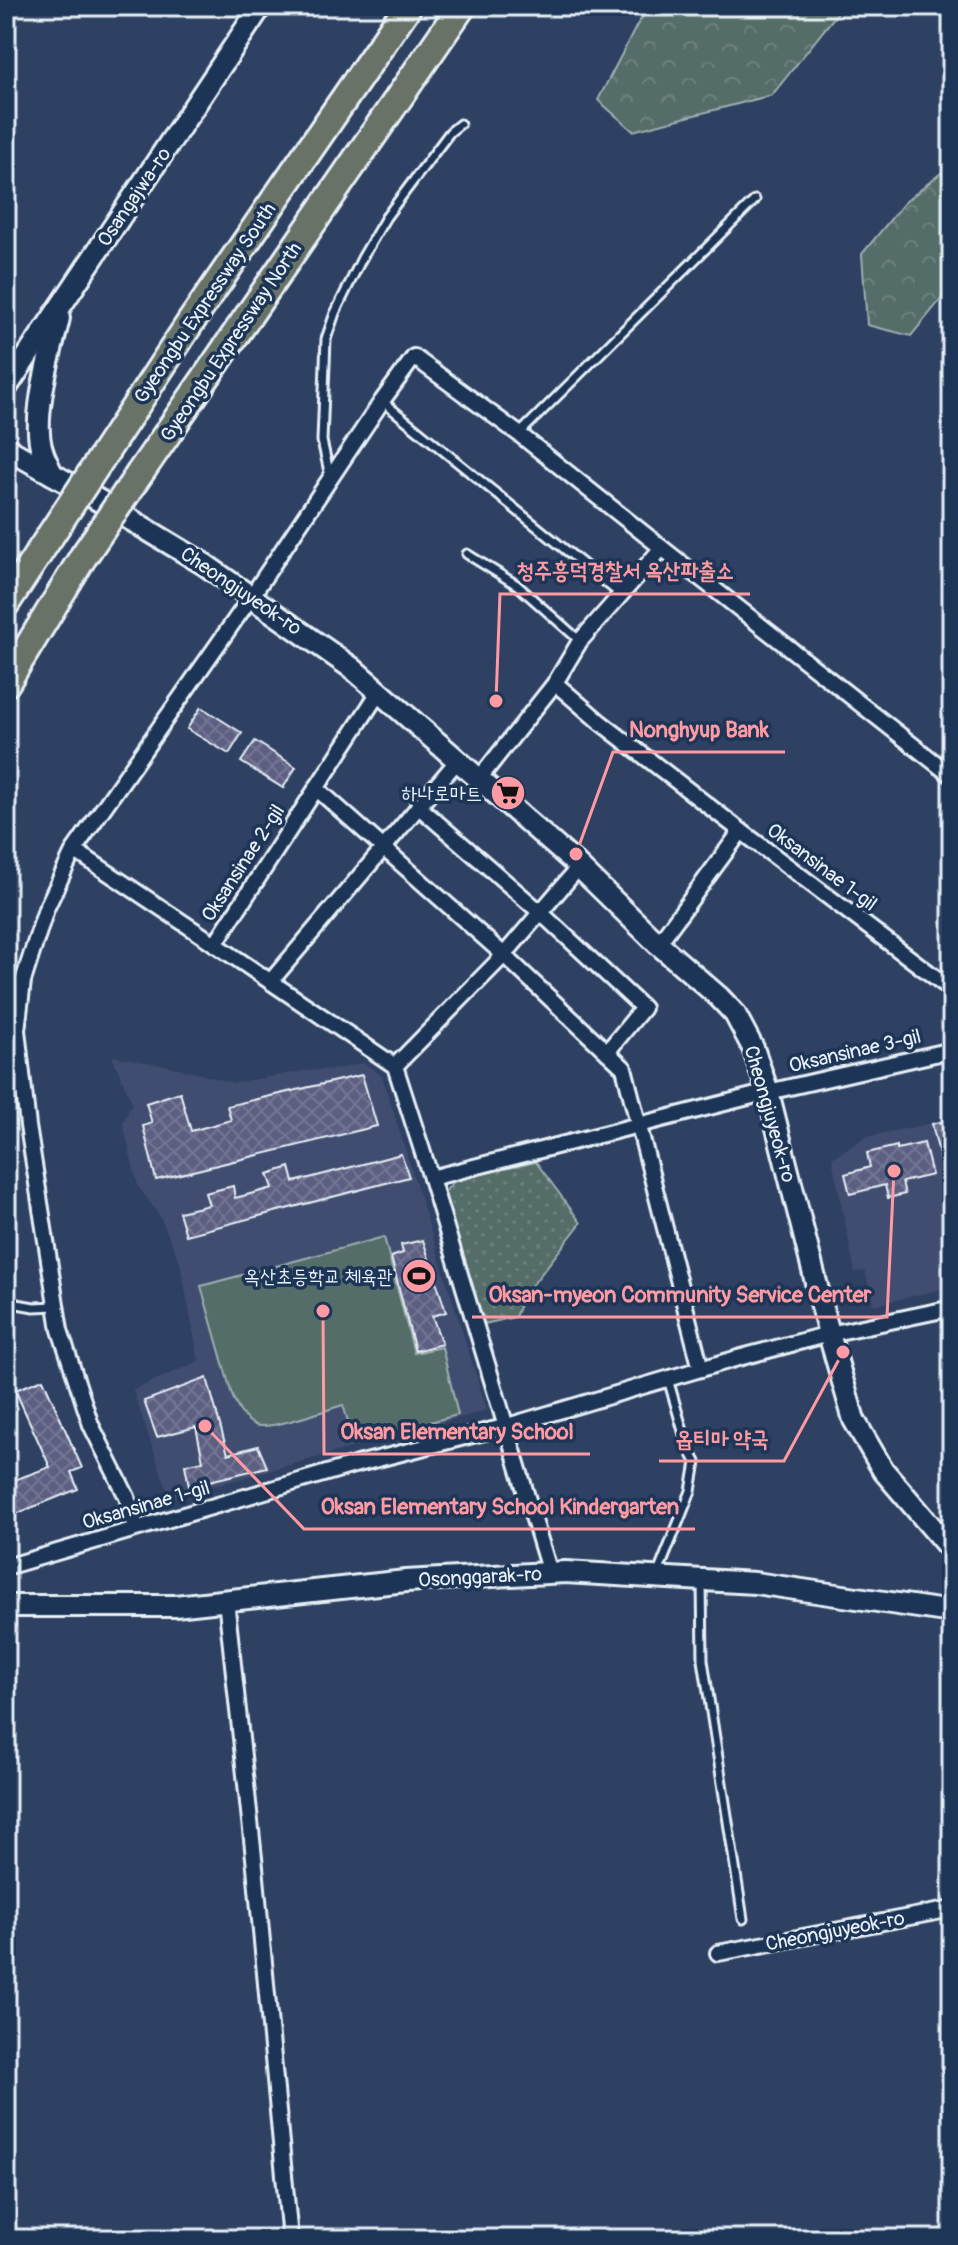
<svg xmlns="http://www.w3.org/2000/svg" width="958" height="2245" font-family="Pangolin,'Poor Story',sans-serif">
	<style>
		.built { fill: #404d6f }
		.grass { fill: url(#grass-dots); stroke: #9eafb0; stroke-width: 2 }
		.forest { fill: url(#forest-crowns); stroke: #9eafb0; stroke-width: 2 }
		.garden { fill: #556d69; stroke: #9eafb0; stroke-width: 2 }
		.building { fill: url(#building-cross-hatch); stroke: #e8f1f8; stroke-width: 2 }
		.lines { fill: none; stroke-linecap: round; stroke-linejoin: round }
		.lane-casing { stroke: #e8f1f8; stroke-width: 13 }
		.street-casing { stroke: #e8f1f8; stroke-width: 20 }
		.secondary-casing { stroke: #e8f1f8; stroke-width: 26 }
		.highway-casing { stroke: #e8f1f8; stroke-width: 32 }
		.lane { stroke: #1d3557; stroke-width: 7 }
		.street { stroke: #1d3557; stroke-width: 14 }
		.secondary { stroke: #1d3557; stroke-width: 20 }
		.highway { stroke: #697266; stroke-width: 26 }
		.highway-bridge-casing { stroke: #e8f1f8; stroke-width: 32; stroke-linecap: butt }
		.highway-bridge { stroke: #697266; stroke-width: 26 }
		.labels { text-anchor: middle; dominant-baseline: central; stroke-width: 7; stroke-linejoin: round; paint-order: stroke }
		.street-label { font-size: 20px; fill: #e8f1f8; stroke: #1d3557 }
		.poi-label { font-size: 20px; fill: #e8f1f8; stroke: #1d3557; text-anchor: end }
		.leader { fill: none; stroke: #ff9aa2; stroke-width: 3 }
		.callout-dot { fill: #ff9aa2; stroke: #1d3557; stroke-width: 3 }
		.callout-label { font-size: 22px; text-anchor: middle; font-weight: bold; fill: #ff9aa2; stroke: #1d3557; stroke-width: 7; stroke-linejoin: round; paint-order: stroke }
	</style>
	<defs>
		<pattern id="grass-dots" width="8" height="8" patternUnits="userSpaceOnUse" patternTransform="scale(2)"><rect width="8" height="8" fill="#556d69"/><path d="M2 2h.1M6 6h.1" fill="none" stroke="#6d827f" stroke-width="1.8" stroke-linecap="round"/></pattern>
		<pattern id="forest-crowns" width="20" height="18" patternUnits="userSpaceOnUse" patternTransform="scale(2)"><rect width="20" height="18" fill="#556d69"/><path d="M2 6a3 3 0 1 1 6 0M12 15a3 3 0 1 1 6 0" fill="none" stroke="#6d827f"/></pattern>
		<pattern id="building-cross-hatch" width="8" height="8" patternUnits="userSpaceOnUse" patternTransform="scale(2)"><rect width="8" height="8" fill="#5d5f82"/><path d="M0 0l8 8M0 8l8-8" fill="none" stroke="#747694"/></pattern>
	</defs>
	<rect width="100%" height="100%" fill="#2f4163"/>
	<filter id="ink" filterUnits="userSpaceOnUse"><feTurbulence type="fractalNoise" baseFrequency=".0125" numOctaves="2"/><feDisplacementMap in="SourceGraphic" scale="16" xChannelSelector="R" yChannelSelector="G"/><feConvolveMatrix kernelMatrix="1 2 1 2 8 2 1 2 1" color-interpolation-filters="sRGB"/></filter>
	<g filter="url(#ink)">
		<g class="built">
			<polygon points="112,1056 177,1068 233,1083 306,1071 337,1069 364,1063 382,1076 487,1410 170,1498 133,1390 199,1361 180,1262 160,1216 138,1186 123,1124 132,1102"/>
			<polygon points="952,1119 952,1287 874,1305 865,1271 855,1272 832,1158 866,1137"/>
		</g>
		<polygon class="grass" points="536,1162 581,1223 523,1297 515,1317 484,1324 442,1195 455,1180"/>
		<g class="forest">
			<polygon points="650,6 843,6 772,95 633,131 598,100 637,25"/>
			<polygon points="952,164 952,286 911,336 867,325 862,254 904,203"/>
		</g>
		<path class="garden" d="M384 1237 414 1353 442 1347 458 1415 354 1441 343 1405C326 1410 268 1431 255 1425 242 1419 237 1407 232 1395L201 1286Z"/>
		<g class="building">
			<polygon points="201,707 242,733 229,754 187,729"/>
			<polygon points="255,741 296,767 283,788 241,762"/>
			<polygon points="362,1075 377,1126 156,1180 143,1126 152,1123 146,1103 180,1092 191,1131 231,1120 227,1106"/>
			<polygon points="952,1119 952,1181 949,1182 946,1170 943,1171 932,1124"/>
			<polygon points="924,1143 932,1175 902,1182 905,1194 888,1198 885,1185 850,1194 845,1174 870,1167 867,1153 897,1146 897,1149"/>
			<polygon points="401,1154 409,1177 186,1235 179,1212 209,1205 205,1193 233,1186 235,1198 273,1188 268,1174 290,1167 294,1182"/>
			<polygon points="423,1240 446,1312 432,1316 442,1344 415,1351 391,1257 403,1253 401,1245"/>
			<polygon points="207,1378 228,1454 258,1446 267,1467 189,1486 185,1465 203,1461 196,1427 157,1437 144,1401"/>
			<polygon points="43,1379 82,1468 71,1472 78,1489 6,1518 6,1483 50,1467 15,1390"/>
		</g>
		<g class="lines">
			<g class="lane-casing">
				<g id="lane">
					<polyline points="382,401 620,594"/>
					<polyline points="519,434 755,200"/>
					<polyline points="330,476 322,441 326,339 335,313 362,258 386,217 450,132 460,124"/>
					<polyline points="467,554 517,585 579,640"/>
					<polyline points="940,980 952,967"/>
					<polyline points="6,1302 34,1307 55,1306"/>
					<polyline points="6,1321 12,1304"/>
					<polyline points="658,1573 691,1491 696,1462 687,1445 668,1379"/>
					<polyline points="702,1582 703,1660 743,1919"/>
				</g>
			</g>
			<g class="street-casing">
				<g id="street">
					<polyline points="662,548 952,776"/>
					<polyline points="555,683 600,722 741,831"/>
					<polyline points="379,692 215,944 395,1066 431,1178 550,1573"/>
					<polyline points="316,788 504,955 624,1068 701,1369"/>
					<polyline points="418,806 540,912 643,1008 607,1052"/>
					<polyline points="74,850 46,909 23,981 17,1030 28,1126 60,1330 91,1425 127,1497 136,1528"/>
					<polyline points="215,944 74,850 251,597 382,401 414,357 519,434 662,548 580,641 555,683 479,779"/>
					<polyline points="658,944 741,831 952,990"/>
					<polyline points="271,981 458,760"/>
					<polyline points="395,1066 504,955 579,867"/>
					<polyline points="431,1178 768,1092 952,1050"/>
					<polyline points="6,1567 354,1465 504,1427 738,1358 829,1334 952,1308"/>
					<polyline points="226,1600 255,1867 290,2239"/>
					<polyline points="718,1953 952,1909"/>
				</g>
			</g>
			<g class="secondary-casing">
				<g id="secondary">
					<polyline points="6,388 261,6"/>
					<polyline points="6,448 93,497 204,564 352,668 575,863 658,944 719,997 735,1014 753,1048 768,1092 829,1334 854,1420 883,1470 952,1551"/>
					<path d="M52 474C49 466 44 458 42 450 31 417 51 352 59 318"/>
					<polyline points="6,1606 175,1606 406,1581 565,1572 755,1583 952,1612"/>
				</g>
			</g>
			<g class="highway-casing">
				<g id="highway">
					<polyline points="100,460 190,323 408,6"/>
					<polyline points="140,473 462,6"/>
					<polyline points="6,603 50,536"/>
					<polyline points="6,683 83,557"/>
				</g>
			</g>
			<use href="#lane" class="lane"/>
			<use href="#street" class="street"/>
			<use href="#secondary" class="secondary"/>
			<use href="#highway" class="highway"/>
			<g class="highway-bridge-casing">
				<g id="highway-bridge">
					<polyline points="50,536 100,460"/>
					<polyline points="83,557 140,473"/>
				</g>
			</g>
			<use href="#highway-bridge" class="highway-bridge"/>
		</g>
	</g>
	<defs>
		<g id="supermarket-disc" transform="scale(1.8)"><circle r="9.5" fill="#ff9aa2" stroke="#1d3557"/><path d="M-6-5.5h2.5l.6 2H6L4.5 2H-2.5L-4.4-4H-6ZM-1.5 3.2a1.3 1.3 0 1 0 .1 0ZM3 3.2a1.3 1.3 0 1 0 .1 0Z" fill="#111"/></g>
		<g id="stadium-disc" transform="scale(1.8)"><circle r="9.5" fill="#ff9aa2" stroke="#1d3557"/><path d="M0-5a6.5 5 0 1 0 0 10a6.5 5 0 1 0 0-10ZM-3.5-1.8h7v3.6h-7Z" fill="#111"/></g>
	</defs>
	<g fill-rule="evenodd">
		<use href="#supermarket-disc" x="508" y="793"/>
		<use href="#stadium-disc" x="419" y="1276"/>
	</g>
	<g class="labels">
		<g class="street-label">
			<text transform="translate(134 197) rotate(-56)">Osangajwa-ro</text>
			<text transform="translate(205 303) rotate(-56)">Gyeongbu Expressway South</text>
			<text transform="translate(231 342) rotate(-56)">Gyeongbu Expressway North</text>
			<text transform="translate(241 591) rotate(34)">Cheongjuyeok-ro</text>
			<text transform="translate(243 863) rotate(-57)">Oksansinae 2-gil</text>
			<text transform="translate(822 867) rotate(37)">Oksansinae 1-gil</text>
			<text transform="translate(855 1051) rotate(-13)">Oksansinae 3-gil</text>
			<text transform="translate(770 1114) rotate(74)">Cheongjuyeok-ro</text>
			<text transform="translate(146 1505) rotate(-16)">Oksansinae 1-gil</text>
			<text transform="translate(480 1577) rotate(-3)">Osonggarak-ro</text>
			<text transform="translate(835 1931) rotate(-11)">Cheongjuyeok-ro</text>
		</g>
		<g class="poi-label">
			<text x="482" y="793">하나로마트</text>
			<text x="393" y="1276">옥산초등학교 체육관</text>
		</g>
	</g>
	<path class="leader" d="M496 701L500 594H750M576 854L613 752H785M894 1171L887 1317H472M323 1311L324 1454H590M843 1352L784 1461H659M205 1426L304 1529H695"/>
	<g class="callout-dot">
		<circle cx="496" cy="701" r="8"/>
		<circle cx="576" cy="854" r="8"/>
		<circle cx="894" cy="1171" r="8"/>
		<circle cx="323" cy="1311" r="8"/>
		<circle cx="843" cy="1352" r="8"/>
		<circle cx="205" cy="1426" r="8"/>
	</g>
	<g class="callout-label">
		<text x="625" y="578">청주흥덕경찰서 옥산파출소</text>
		<text x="699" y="737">Nonghyup Bank</text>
		<text x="680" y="1302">Oksan-myeon Community Service Center</text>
		<text x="457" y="1439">Oksan Elementary School</text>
		<text x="722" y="1446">옵티마 약국</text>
		<text x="500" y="1514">Oksan Elementary School Kindergarten</text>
	</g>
	<rect width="958" height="2245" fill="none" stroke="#1d3557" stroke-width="32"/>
	<rect x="16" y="16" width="926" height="2213" fill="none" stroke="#e8f1f8" stroke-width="3" filter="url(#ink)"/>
</svg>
